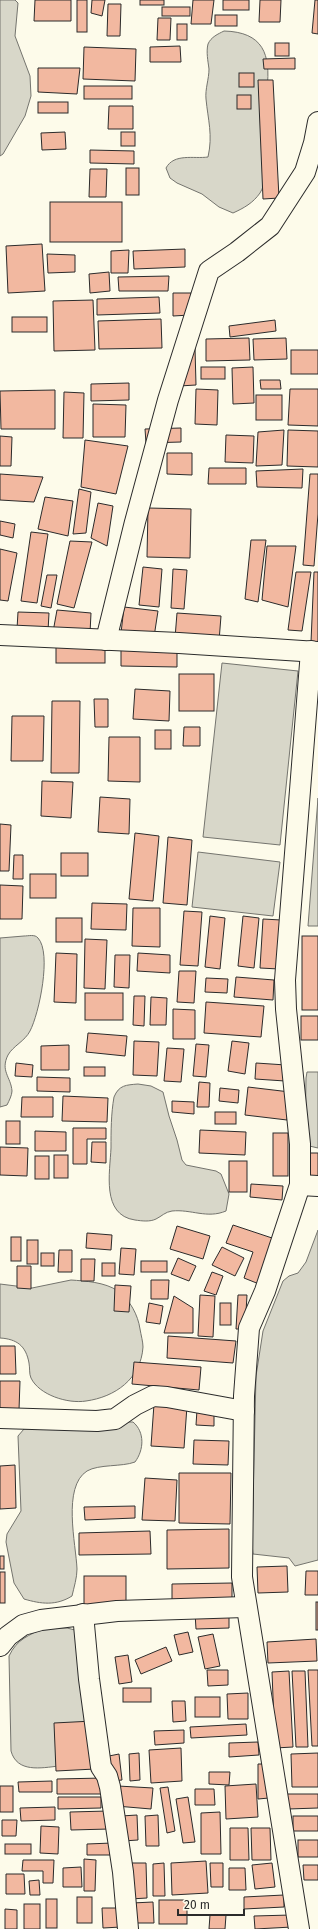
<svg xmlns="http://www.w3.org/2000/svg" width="318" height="1929" font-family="'Fira Sans',sans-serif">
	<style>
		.water { fill: #d8d7c9; stroke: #74746e }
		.building { fill: #f2b8a0; stroke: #2b2b2b }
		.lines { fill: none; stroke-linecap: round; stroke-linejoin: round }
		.minor-casing { stroke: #2b2b2b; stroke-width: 22 }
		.minor { stroke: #fdfbea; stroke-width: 20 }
	</style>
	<rect width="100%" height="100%" fill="#fdfbea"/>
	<g class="water">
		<polygon points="0,0 15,0 18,3 15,36 30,76 31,96 25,116 3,154 0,156"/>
		<path d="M224 31C263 32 271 54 267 89 267 112 272 175 260 193 253 203 244 208 233 213L219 207 202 194 177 183 170 178 166 168C174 153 194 159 208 157 213 135 208 120 206 99 205 89 209 79 209 69 208 61 206 52 208 44 211 37 218 34 224 31Z"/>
		<polygon points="222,663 298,671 280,845 203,837"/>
		<polygon points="318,798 318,926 308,926"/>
		<polygon points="198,852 280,862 273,916 192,907"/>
		<path d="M24 936C28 936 35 934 38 938 52 953 39 1014 30 1031 25 1041 13 1046 8 1055 0 1071 11 1077 12 1091 12 1095 9 1101 7 1105L0 1107V938Z"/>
		<polygon points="307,1072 318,1072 318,1148 305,1145 306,1078"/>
		<path d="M138 1084 151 1086 163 1092 169 1116 177 1140 182 1160 186 1165 216 1171 221 1174 229 1194 226 1211C207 1219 191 1209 172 1211 165 1212 162 1216 156 1219 150 1222 142 1221 135 1220 101 1215 110 1172 111 1148 111 1131 111 1114 114 1097 119 1085 126 1085 138 1084Z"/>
		<polygon points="318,1230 318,1560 295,1566 289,1558 253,1554 252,1544 256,1376 263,1331 283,1281 289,1276 298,1273 306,1262"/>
		<path d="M71 1280C85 1281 105 1282 118 1291 130 1300 138 1315 140 1329 141 1335 143 1342 143 1347 141 1379 115 1397 86 1401 68 1404 39 1395 31 1378 29 1374 30 1368 29 1363 26 1346 17 1339 0 1338V1284L32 1288Z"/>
		<path d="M126 1422H133C145 1432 144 1450 135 1462 122 1467 99 1464 87 1471 62 1487 76 1544 77 1569 77 1578 74 1587 72 1596 56 1606 41 1604 24 1599L14 1583 6 1542 7 1534 21 1511 18 1436 24 1429Z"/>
		<path d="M45 1628H67L75 1630 86 1708 84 1727 59 1766C41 1768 17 1773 11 1751L9 1656C17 1639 29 1635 45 1628Z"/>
	</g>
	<g class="building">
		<polygon points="35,0 71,0 71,21 34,21"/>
		<rect x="77" y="0" width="10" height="32"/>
		<polygon points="92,0 105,0 102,16 91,13"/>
		<rect x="140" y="0" width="24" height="5"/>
		<polygon points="193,0 214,0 211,24 191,24"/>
		<rect x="223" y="0" width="26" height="10"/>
		<polygon points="260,0 281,0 280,22 259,22"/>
		<polygon points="315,0 318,0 318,34 312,33"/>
		<polygon points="108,4 121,4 120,36 107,36"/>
		<rect x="162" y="7" width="28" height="9"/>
		<rect x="215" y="15" width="22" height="11"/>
		<polygon points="158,18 171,18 170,40 157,40"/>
		<rect x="177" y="24" width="10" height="16"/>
		<rect x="275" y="43" width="14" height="13"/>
		<polygon points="180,46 181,62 150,62 150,47"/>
		<polygon points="84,47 136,49 135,81 83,79"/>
		<polygon points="295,58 295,69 264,69 263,59"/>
		<polygon points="38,68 80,68 77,94 38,92"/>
		<rect x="239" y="73" width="15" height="14"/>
		<polygon points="258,80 273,80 279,198 263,199"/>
		<rect x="84" y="86" width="48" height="13"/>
		<rect x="237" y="95" width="14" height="14"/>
		<rect x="38" y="102" width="30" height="11"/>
		<polygon points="109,106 133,106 133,129 108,129"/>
		<polygon points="65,132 66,149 42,150 41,133"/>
		<rect x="121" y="132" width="14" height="14"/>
		<polygon points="90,150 134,151 134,164 90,163"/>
		<rect x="126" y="168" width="13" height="27"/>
		<polygon points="90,169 107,169 106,197 89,197"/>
		<rect x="50" y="202" width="72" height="40"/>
		<polygon points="42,244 45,291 8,293 6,246"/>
		<polygon points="185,249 185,267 134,269 133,251"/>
		<polygon points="129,250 128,273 111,273 111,251"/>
		<polygon points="47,254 75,255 75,272 48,273"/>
		<polygon points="109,272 110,291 90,293 89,274"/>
		<polygon points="169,276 168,291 119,291 118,277"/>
		<polygon points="173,293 191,293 190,315 173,316"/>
		<polygon points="159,297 160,313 97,315 97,299"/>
		<polygon points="93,300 95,350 54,351 53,301"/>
		<rect x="12" y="317" width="35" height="15"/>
		<polygon points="161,319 162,348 99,349 98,321"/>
		<polygon points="275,320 276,331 230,337 229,326"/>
		<polygon points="249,338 250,360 206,361 206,339"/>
		<polygon points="286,338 287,359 254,360 253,339"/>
		<polygon points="178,348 195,348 196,385 179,386"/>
		<rect x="291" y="350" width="27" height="24"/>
		<rect x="201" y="367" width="24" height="12"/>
		<polygon points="253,367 254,403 233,404 232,368"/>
		<polygon points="260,380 280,380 281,389 261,389"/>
		<polygon points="129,383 129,400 91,401 91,384"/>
		<polygon points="196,389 218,390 217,425 195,424"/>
		<polygon points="290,389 318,389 318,426 288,425"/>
		<polygon points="55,390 55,429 1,429 0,391"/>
		<polygon points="64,392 84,393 83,438 63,438"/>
		<rect x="256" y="395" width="26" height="25"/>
		<polygon points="93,404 126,405 125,437 93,437"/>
		<polygon points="181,428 181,442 146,443 145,429"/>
		<polygon points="284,430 282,465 256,466 258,432"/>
		<polygon points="288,430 318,431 318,467 287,466"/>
		<polygon points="226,435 254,436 253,463 225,462"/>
		<polygon points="0,436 12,437 11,466 0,466"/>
		<polygon points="85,440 128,446 116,494 81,487"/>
		<polygon points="167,453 192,453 192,475 167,474"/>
		<polygon points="209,468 246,468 246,484 208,484"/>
		<polygon points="303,469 302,488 257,487 256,471"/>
		<polygon points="0,474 43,477 34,502 0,500"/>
		<polygon points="310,474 318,474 318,514 314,566 303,565"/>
		<polygon points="79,489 91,492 86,533 73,534"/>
		<polygon points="45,497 73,501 68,536 38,529"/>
		<polygon points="98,503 113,506 107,546 91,538"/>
		<polygon points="148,508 191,509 190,558 147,557"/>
		<polygon points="0,521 15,524 13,538 0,535"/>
		<polygon points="31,532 48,534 37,603 21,601"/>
		<polygon points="251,540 266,540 258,602 245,599"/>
		<polygon points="70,541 92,542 74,608 57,604"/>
		<polygon points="267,546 296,546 288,607 262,600"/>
		<polygon points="0,549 17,553 8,601 0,600"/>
		<polygon points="143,567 162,569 159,607 139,605"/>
		<polygon points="173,569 187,570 184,609 171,608"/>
		<polygon points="296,572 311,572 302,631 288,630"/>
		<polygon points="314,572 318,572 318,642 311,642"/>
		<polygon points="47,575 57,575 51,608 41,606"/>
		<polygon points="124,607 158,611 154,637 121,633"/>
		<polygon points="57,610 91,613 90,633 53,632"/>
		<polygon points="18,612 49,613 48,631 17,629"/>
		<polygon points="177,613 221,616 219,641 175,638"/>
		<rect x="56" y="645" width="49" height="18"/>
		<polygon points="121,650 177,651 177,667 121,666"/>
		<rect x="179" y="674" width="35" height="37"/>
		<polygon points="135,689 170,691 169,721 133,719"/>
		<polygon points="94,699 108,699 108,727 95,727"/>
		<polygon points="52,701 80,701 79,773 51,773"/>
		<polygon points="12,716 44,716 43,761 11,761"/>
		<polygon points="184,727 200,727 200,746 183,746"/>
		<rect x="155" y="730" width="16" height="19"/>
		<polygon points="109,737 140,737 140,782 108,781"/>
		<polygon points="42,781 73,782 71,818 41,816"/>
		<polygon points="100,797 130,799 129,834 98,832"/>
		<polygon points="0,824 11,825 9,871 0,871"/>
		<polygon points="135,833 159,836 153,901 129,899"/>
		<polygon points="168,837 192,840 187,905 163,903"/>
		<rect x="61" y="853" width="27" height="23"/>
		<polygon points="14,855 23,855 23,879 13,879"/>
		<rect x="30" y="874" width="26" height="24"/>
		<polygon points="0,885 23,886 22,919 0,919"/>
		<polygon points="92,903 127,904 126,930 91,929"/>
		<polygon points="133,908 160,908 160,947 132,946"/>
		<polygon points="184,911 202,912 198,966 180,965"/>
		<polygon points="210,916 225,918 220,969 205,967"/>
		<polygon points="243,916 259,918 254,968 238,966"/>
		<rect x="56" y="918" width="26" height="24"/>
		<polygon points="263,919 281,920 279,969 260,968"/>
		<rect x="302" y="936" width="16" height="74"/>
		<polygon points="85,939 107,940 105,989 84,988"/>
		<polygon points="56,953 77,954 76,1003 54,1002"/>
		<polygon points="138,953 170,955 170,973 137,971"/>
		<polygon points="115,955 130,955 129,988 114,987"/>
		<polygon points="179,971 196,971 194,1003 177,1002"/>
		<polygon points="236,977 274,980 273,1000 234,997"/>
		<polygon points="206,978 228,979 227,993 205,992"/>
		<rect x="85" y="993" width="38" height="27"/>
		<polygon points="134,996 145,996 144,1026 133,1025"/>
		<polygon points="151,997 167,998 166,1025 150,1025"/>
		<polygon points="206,1002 264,1006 261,1037 204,1033"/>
		<polygon points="173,1009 195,1010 195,1039 173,1039"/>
		<rect x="301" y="1016" width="17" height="24"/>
		<polygon points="88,1033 127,1036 125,1056 86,1052"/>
		<polygon points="134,1041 159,1042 157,1076 133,1075"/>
		<polygon points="232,1041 249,1043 245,1074 228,1071"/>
		<polygon points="196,1044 209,1045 206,1077 193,1076"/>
		<polygon points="69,1045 69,1070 41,1070 41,1046"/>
		<polygon points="167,1048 184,1049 181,1082 164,1081"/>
		<polygon points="16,1063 33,1065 32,1077 15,1076"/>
		<polygon points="256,1063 286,1065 285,1081 255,1079"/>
		<rect x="84" y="1067" width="21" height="9"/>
		<polygon points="37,1077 70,1078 70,1092 37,1091"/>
		<polygon points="199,1082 210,1083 209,1107 197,1107"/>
		<polygon points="248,1087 290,1092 287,1120 245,1115"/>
		<polygon points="220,1088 239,1090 238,1103 219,1101"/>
		<polygon points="63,1096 108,1098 107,1122 62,1121"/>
		<polygon points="22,1097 53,1097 53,1117 21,1117"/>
		<polygon points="172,1101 194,1102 194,1114 172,1112"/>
		<rect x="215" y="1112" width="21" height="12"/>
		<rect x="6" y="1121" width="14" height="23"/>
		<polygon points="73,1128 106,1128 106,1139 87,1139 87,1164 73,1164"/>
		<polygon points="200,1130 246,1132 245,1155 199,1153"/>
		<polygon points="35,1131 66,1132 66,1151 35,1151"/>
		<rect x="273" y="1133" width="15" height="43"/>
		<polygon points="92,1142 106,1142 106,1163 91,1162"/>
		<polygon points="0,1147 28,1148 27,1176 0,1175"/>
		<rect x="309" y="1153" width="9" height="27"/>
		<rect x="54" y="1155" width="14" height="23"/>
		<rect x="35" y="1156" width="14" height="23"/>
		<rect x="229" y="1161" width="18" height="31"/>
		<polygon points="251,1184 283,1186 282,1200 250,1197"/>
		<polygon points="233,1225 275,1239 259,1284 244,1278 253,1252 226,1243"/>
		<polygon points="177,1226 210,1236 203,1259 170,1249"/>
		<polygon points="87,1233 112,1235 111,1250 86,1248"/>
		<rect x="11" y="1237" width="10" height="24"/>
		<rect x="27" y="1240" width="11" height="24"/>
		<polygon points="222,1247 244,1258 235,1276 212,1265"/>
		<polygon points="121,1248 136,1249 134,1275 119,1274"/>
		<polygon points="59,1250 72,1250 72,1272 58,1272"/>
		<rect x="41" y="1253" width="13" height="13"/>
		<polygon points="178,1258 196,1266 189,1281 171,1274"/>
		<polygon points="81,1259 95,1259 94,1281 81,1281"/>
		<rect x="141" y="1261" width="26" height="11"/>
		<rect x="102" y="1263" width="13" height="13"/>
		<polygon points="17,1266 31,1266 31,1289 17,1288"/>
		<polygon points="212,1272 223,1276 216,1295 204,1291"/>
		<polygon points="151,1280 169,1280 168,1299 151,1299"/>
		<polygon points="115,1285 131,1286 129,1312 114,1311"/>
		<polygon points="200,1295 215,1296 213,1337 198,1336"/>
		<polygon points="238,1295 247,1295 245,1329 236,1329"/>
		<polygon points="174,1296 193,1308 193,1333 164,1333"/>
		<polygon points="149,1303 163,1306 160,1324 146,1322"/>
		<rect x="220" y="1303" width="11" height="22"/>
		<polygon points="168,1336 236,1341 233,1363 167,1358"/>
		<polygon points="0,1346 15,1346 16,1374 0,1374"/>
		<polygon points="134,1362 201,1367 199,1390 132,1384"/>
		<polygon points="0,1381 20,1381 19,1410 0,1410"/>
		<polygon points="154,1404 187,1406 184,1448 151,1446"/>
		<polygon points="197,1410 214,1411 214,1426 196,1425"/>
		<polygon points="194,1440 229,1441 228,1465 193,1464"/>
		<polygon points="15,1465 16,1508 0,1509 0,1466"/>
		<polygon points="179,1473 231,1473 230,1524 179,1523"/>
		<polygon points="145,1478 177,1480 175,1521 142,1520"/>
		<polygon points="135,1506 135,1518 85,1520 84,1507"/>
		<polygon points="229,1529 229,1568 167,1569 167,1530"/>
		<polygon points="150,1531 151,1554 79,1555 79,1533"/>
		<rect x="0" y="1556" width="4" height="13"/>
		<polygon points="287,1566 288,1592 258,1593 257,1567"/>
		<polygon points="306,1571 318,1571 318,1595 305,1595"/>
		<rect x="0" y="1572" width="5" height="31"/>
		<rect x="84" y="1576" width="42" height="31"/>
		<polygon points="232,1583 232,1602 172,1602 172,1584"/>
		<rect x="316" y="1602" width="2" height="28"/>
		<polygon points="229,1612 229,1628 196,1629 195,1613"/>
		<polygon points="188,1632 193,1652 179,1655 174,1635"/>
		<polygon points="213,1634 220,1666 205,1669 198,1637"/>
		<polygon points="316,1639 317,1661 268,1663 267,1642"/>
		<polygon points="166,1647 172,1661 141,1674 135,1660"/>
		<polygon points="128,1655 132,1682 119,1684 115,1657"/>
		<polygon points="207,1670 228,1670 228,1685 208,1686"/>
		<polygon points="308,1670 318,1670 318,1746 312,1746"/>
		<polygon points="289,1671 293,1747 275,1748 272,1672"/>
		<polygon points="292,1671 305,1671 308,1747 296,1747"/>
		<rect x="123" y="1688" width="28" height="14"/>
		<polygon points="248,1693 248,1719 228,1719 227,1694"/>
		<rect x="195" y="1697" width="25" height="20"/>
		<polygon points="172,1701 185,1701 186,1721 173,1722"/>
		<polygon points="93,1721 95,1769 56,1771 54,1723"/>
		<polygon points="246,1724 247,1735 191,1738 190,1727"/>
		<polygon points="184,1730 184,1743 155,1745 154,1731"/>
		<polygon points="258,1742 259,1755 229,1757 229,1743"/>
		<polygon points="181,1748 182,1781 151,1783 149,1750"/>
		<polygon points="139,1753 140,1780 130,1781 129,1754"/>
		<polygon points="318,1753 318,1787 292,1787 291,1754"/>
		<polygon points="119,1754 122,1780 112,1781 109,1756"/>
		<polygon points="258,1764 269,1764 269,1798 258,1799"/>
		<polygon points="209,1772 230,1772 229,1785 209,1784"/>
		<polygon points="103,1778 103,1794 57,1794 57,1779"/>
		<polygon points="52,1781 52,1792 19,1792 18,1782"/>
		<polygon points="256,1784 258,1817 226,1819 225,1786"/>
		<rect x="0" y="1786" width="13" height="26"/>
		<polygon points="118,1786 153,1788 151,1809 116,1806"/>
		<polygon points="168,1787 175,1831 167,1833 160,1788"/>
		<polygon points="195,1789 214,1789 215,1805 195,1805"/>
		<polygon points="287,1794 318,1794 318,1808 288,1809"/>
		<polygon points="58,1797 101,1797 101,1808 58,1809"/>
		<polygon points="188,1797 195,1842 183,1843 176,1799"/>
		<polygon points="55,1807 55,1820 21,1821 20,1808"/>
		<polygon points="108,1811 109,1829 71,1830 70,1812"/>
		<polygon points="220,1812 221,1854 201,1854 201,1813"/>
		<polygon points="137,1815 138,1840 123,1841 121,1816"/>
		<polygon points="158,1815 159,1846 146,1846 145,1816"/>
		<rect x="293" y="1816" width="25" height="15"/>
		<polygon points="2,1820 17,1820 16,1836 2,1836"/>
		<polygon points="41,1826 59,1827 58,1854 40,1853"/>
		<polygon points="230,1828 248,1828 249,1860 230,1860"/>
		<polygon points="251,1828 270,1828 271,1860 252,1860"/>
		<rect x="298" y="1840" width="20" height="17"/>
		<polygon points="112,1843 112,1855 87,1855 87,1844"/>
		<rect x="5" y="1844" width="26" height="10"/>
		<polygon points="84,1859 96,1860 95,1891 84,1891"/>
		<polygon points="23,1860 54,1860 53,1883 43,1883 43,1871 22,1871"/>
		<polygon points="206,1861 208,1893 172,1895 171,1863"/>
		<polygon points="128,1863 146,1863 147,1898 130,1899"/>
		<polygon points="164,1863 165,1896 153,1896 153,1864"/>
		<polygon points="210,1863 223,1863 223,1887 211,1887"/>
		<polygon points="272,1863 275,1887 255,1889 252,1865"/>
		<polygon points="303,1865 318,1865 318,1880 304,1880"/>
		<polygon points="81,1867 82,1887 63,1887 63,1868"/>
		<polygon points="229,1868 245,1868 246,1890 229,1890"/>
		<polygon points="6,1874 24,1874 25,1894 6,1894"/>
		<polygon points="39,1880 40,1895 30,1895 29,1881"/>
		<polygon points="284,1895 284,1907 244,1909 244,1897"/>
		<rect x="77" y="1897" width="15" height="26"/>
		<rect x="46" y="1899" width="11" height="29"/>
		<rect x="159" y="1900" width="28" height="24"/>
		<polygon points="153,1902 154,1923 132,1923 132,1903"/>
		<rect x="24" y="1904" width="16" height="25"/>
		<polygon points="102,1908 121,1908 121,1927 103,1928"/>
		<polygon points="5,1909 17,1910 17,1929 5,1929"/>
		<polygon points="210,1915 226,1915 225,1929 209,1929"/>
		<polygon points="291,1915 292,1927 255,1929 254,1916"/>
	</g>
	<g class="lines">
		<g class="minor-casing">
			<g id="minor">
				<polyline points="0,635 179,643 318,652"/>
				<polyline points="106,640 135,522 168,400 209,271 237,252 270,226 305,172 314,143 318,122"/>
				<polyline points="300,1185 318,1186"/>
				<polyline points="0,1418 97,1421 115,1419 135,1405 153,1396 167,1397 244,1411"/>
				<polyline points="83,1614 89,1679 101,1767 107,1776 110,1787 123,1872 128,1929"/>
				<polyline points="0,1646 8,1636 23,1625 41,1620 117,1611 245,1607"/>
				<polyline points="299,1929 242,1577 244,1396 249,1328 265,1291 300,1185 300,1144 286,1009 285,980 311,651"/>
			</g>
		</g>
		<use href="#minor" class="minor"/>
	</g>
	<path d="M178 1909v6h66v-6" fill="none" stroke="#2b2b2b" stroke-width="2"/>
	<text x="184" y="1909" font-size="12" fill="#2b2b2b" stroke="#fdfbea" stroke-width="3" paint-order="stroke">20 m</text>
</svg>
